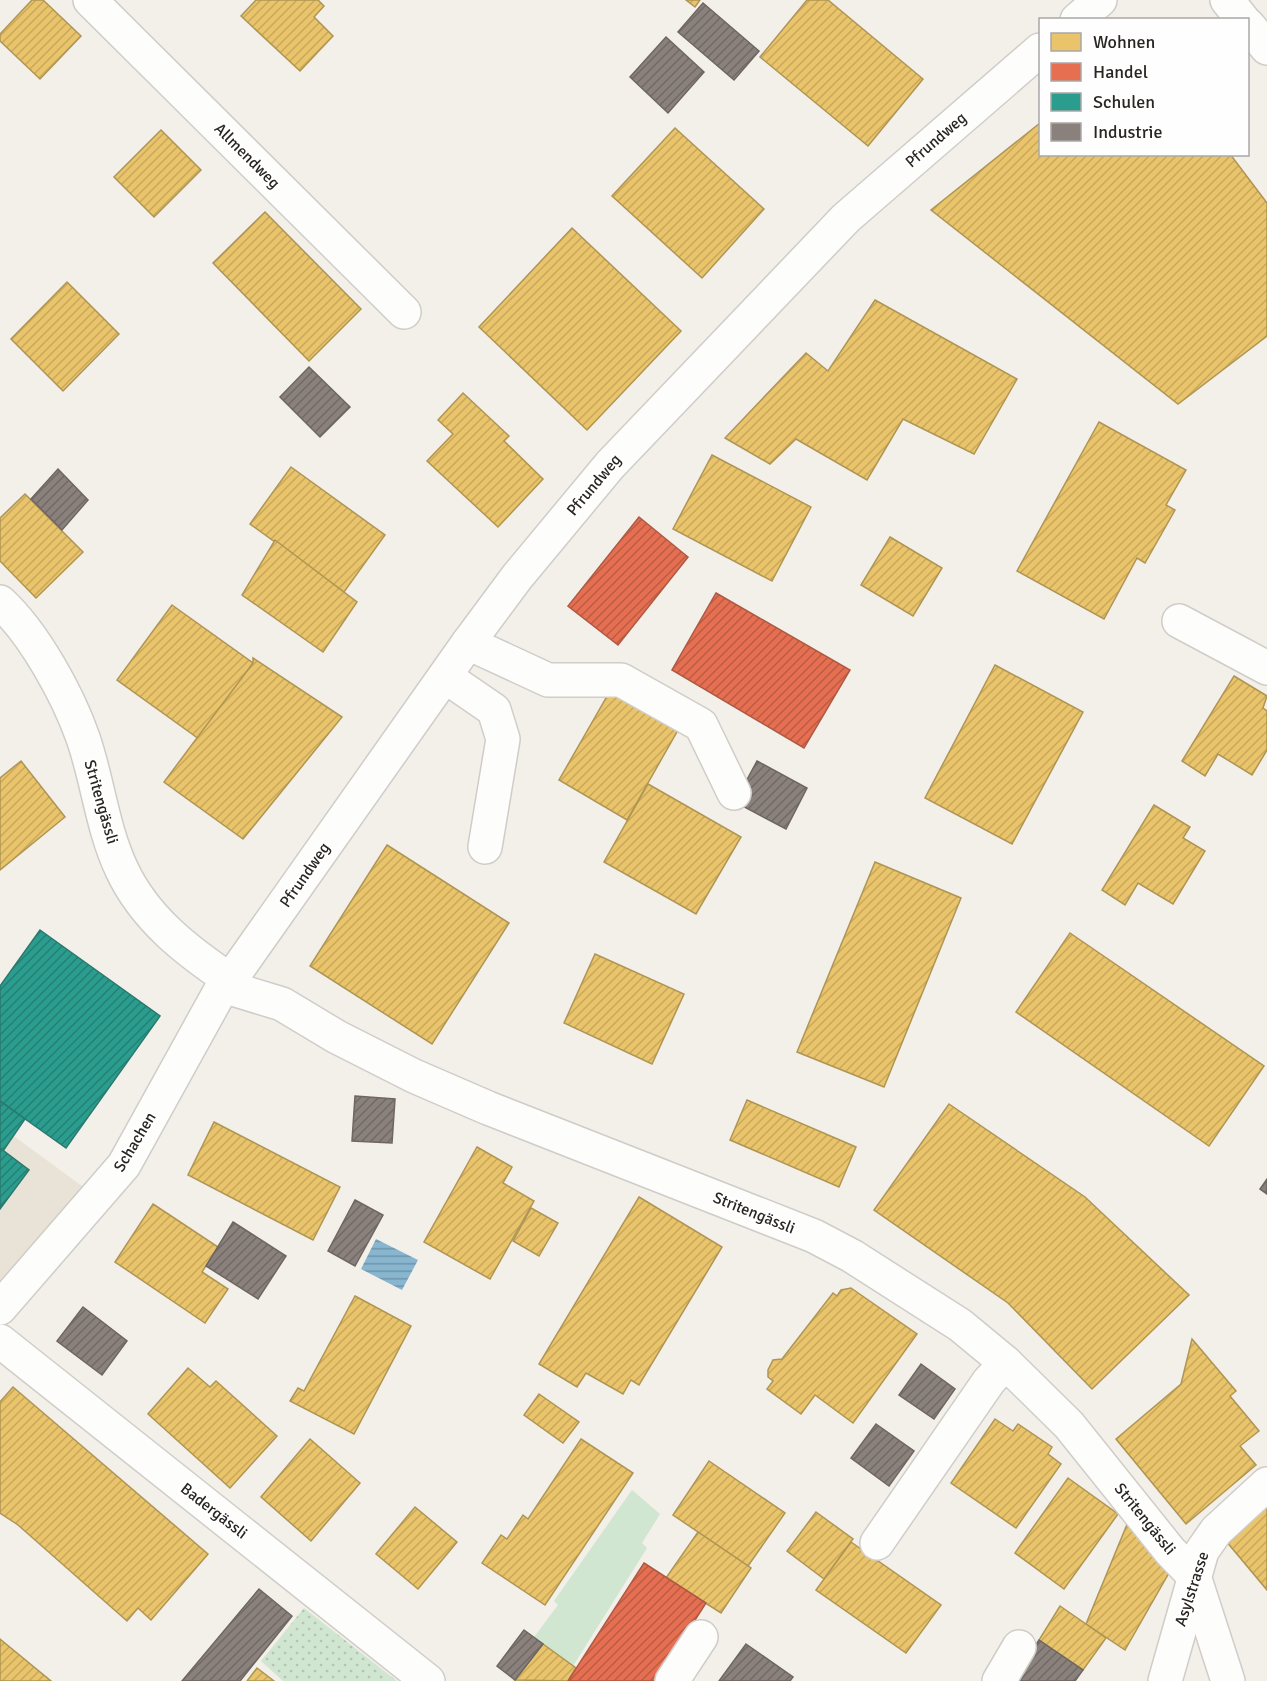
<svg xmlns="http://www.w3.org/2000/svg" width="1267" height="1681" font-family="Signika,sans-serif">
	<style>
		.built { fill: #e9e2d6 }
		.grass { fill: #d1e6d0 }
		.garden { fill: url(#garden-dots) }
		.water { fill: url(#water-rules) }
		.homes { fill: url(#homes-hatch); stroke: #af9554; stroke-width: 1.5 }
		.shops { fill: url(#shops-hatch); stroke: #ae5943; stroke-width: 1.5 }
		.schools { fill: url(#schools-hatch); stroke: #2a796e; stroke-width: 1.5 }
		.industry { fill: url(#industry-hatch); stroke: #6d6661; stroke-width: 1.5 }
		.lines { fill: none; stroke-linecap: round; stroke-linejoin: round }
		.minor-casing { stroke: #d0cdc9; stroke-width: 36 }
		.major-casing { stroke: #d0cdc9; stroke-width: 36 }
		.minor { stroke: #fdfdfc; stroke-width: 33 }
		.major { stroke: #fdfdfc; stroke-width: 33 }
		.labels { text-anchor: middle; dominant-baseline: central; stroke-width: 6; stroke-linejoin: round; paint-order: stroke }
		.street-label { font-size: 16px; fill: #292622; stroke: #fefefe }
	</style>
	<defs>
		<pattern id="garden-dots" width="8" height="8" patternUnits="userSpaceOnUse" patternTransform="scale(1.5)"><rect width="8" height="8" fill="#d1e6d0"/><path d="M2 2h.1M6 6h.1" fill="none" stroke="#b3c5b2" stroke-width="1.8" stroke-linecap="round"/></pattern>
		<pattern id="water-rules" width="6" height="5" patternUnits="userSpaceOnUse" patternTransform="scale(1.5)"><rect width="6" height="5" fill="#88b6d0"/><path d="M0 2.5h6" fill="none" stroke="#6f94a8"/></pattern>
		<pattern id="homes-hatch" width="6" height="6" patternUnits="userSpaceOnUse" patternTransform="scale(1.5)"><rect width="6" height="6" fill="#e9c46a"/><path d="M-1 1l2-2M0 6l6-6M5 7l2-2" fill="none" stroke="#c8a85c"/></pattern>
		<pattern id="shops-hatch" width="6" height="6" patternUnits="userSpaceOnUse" patternTransform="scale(1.5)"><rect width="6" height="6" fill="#e76f51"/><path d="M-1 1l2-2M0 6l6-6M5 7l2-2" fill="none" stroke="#bb5b43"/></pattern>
		<pattern id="schools-hatch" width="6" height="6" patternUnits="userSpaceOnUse" patternTransform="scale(1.5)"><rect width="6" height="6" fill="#2a9d8f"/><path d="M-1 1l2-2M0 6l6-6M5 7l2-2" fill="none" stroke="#248074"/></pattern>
		<pattern id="industry-hatch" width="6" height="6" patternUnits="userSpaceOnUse" patternTransform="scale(1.5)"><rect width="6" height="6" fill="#8a817c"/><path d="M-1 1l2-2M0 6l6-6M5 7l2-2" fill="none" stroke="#716965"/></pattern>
	</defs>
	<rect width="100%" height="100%" fill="#f3efe9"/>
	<polygon class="built" points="0,1126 86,1189 0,1293"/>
	<polygon class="grass" points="632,1490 660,1514 642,1543 647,1548 573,1666 534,1637 558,1605 554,1601"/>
	<polygon class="garden" points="304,1608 397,1681 283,1681 261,1661"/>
	<polygon class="water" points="376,1239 418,1260 402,1290 361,1269"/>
	<g class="homes">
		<polygon points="32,0 43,0 81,36 40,79 0,41 0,34"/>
		<polygon points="256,0 318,0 324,6 314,17 333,36 300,71 241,16"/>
		<polygon points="686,0 700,0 695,7"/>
		<polygon points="807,0 828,0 923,79 868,146 760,57"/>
		<polygon points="1040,123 1040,154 1230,154 1267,203 1267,336 1178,404 931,210"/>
		<polygon points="675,128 764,209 702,278 612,196"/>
		<polygon points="161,130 201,170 154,217 114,177"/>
		<polygon points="265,212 361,309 309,361 213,263"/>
		<polygon points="572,228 681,331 587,430 479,327"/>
		<polygon points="67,282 119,334 63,391 11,339"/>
		<polygon points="875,300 1017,379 974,454 903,419 867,480 796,439 770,464 725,438 806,353 828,371"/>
		<polygon points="463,393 509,436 504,441 543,479 498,527 427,461 453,434 438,420"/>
		<polygon points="1099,422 1186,470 1166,505 1175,510 1145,563 1137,558 1104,619 1017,571"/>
		<polygon points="712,455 811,507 772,581 673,529"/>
		<polygon points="291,467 385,535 344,592 250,524"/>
		<polygon points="25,494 83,552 36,598 0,561 0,518"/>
		<polygon points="890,537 942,568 913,616 861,585"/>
		<polygon points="275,540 357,602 323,652 242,595"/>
		<polygon points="172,605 253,663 199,739 117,680"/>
		<polygon points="253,658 342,717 243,839 164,782 253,663"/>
		<polygon points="995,665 1083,712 1012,844 925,798"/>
		<polygon points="1234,676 1267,696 1263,708 1267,711 1267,750 1252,775 1218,754 1205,776 1182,761"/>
		<polygon points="610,691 678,730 627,820 559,780"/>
		<polygon points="21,761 65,817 0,870 0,778"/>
		<polygon points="648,784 741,837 696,914 604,862"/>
		<polygon points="1154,805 1190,827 1183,838 1205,851 1173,904 1138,883 1125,905 1102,890"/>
		<polygon points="387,845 509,923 432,1044 310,966"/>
		<polygon points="875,862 961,898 884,1087 797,1052"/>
		<polygon points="1070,933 1264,1066 1209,1146 1016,1012"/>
		<polygon points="595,954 684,994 652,1064 564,1023"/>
		<polygon points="747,1100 856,1147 839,1187 730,1140"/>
		<polygon points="949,1104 1085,1197 1189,1295 1092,1389 1008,1303 874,1210"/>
		<polygon points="214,1122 340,1187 313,1240 188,1175"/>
		<polygon points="477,1147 512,1167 503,1183 534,1201 490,1279 424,1242"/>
		<polygon points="639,1197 722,1247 639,1385 631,1380 623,1394 586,1373 577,1387 539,1364"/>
		<polygon points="153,1204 218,1247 202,1272 228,1289 205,1323 115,1262"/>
		<polygon points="531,1208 558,1223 539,1256 513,1241"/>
		<polygon points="851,1288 917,1334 853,1423 815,1395 801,1414 767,1389 773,1381 768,1377 768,1370 773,1360 782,1359 833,1293 837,1296 841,1290"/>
		<polygon points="355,1296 411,1326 354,1434 290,1401 298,1388 304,1391"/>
		<polygon points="1192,1339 1236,1391 1230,1396 1259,1431 1240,1446 1256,1465 1186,1524 1116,1439 1181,1384"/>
		<polygon points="188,1368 210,1387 216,1381 277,1436 230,1488 148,1414"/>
		<polygon points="13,1387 208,1554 151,1620 138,1608 127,1621 18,1525 0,1513 0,1402"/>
		<polygon points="539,1394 579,1422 563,1443 524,1415"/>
		<polygon points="995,1419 1013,1431 1018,1424 1052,1447 1048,1454 1061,1464 1016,1528 951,1483"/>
		<polygon points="310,1439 360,1483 311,1541 261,1497"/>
		<polygon points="581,1439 633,1473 545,1605 482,1563 501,1535 507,1539 523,1515 528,1519"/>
		<polygon points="709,1461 785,1513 748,1566 673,1515"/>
		<polygon points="1068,1478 1118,1514 1064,1589 1015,1553"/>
		<polygon points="415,1507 457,1542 418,1589 376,1554"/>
		<polygon points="1267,1507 1267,1590 1226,1541"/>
		<polygon points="816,1512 853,1539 824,1579 787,1551"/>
		<polygon points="1128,1522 1170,1571 1125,1650 1086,1624"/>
		<polygon points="698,1532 751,1568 721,1613 666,1578"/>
		<polygon points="851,1542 941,1605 906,1653 816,1590"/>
		<polygon points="1060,1606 1106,1638 1083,1670 1039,1640"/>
		<polygon points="0,1639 51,1681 0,1681"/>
		<polygon points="543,1644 576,1668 568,1681 515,1680"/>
		<polygon points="257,1668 274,1681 247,1681"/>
	</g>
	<g class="shops">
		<polygon points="639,517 688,557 618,645 568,606"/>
		<polygon points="716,593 850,670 804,748 672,670"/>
		<polygon points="644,1563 706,1603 656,1681 568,1681"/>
	</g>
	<g class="schools">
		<polygon points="40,930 160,1016 66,1148 0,1101 0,986"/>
		<polygon points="0,1101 25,1119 3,1151 0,1148"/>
		<polygon points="0,1148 29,1170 0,1209"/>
	</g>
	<g class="industry">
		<polygon points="703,3 759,51 734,80 678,32"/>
		<polygon points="666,37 704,72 668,113 630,77"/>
		<polygon points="309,367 350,407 320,437 280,397"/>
		<polygon points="58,469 88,500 62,530 31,499"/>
		<polygon points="757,761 807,788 786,829 735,802"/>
		<polygon points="355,1096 395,1099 392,1143 352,1141"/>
		<polygon points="1267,1179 1267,1194 1260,1189"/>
		<polygon points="355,1200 383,1215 355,1266 328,1251"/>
		<polygon points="233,1222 286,1256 258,1299 206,1266"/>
		<polygon points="83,1307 127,1341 102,1375 57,1341"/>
		<polygon points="921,1364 955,1389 934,1419 899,1395"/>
		<polygon points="876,1424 914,1451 889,1486 851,1458"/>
		<polygon points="259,1589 292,1616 240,1681 182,1681"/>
		<polygon points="524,1630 543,1644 515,1680 497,1666"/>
		<polygon points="1039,1640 1083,1670 1075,1681 1011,1681"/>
		<polygon points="746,1644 793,1677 790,1681 719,1681"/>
	</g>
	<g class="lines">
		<g class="minor-casing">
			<g id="minor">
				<polyline points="90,0 404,312"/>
				<polyline points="1077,20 1100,0"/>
				<path d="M0 602C34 633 68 695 83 738 98 781 102 828 122 870 145 919 187 951 230 980"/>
				<polyline points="1179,621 1267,668"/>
				<polyline points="468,643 548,680 621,680 701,725 734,793"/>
				<polyline points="446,677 494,710 503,739 485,847"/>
				<polyline points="223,986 282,1004 337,1037 414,1076 488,1108 814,1236 852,1256 960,1325 1006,1363 1069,1425 1170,1551 1194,1576 1228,1681"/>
				<polyline points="0,1308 124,1165 223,986 228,983 468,643 517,577 610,465 846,218 1040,50"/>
				<polyline points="0,1341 428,1681"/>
				<polyline points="877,1543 989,1381 1006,1363"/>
				<polyline points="672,1681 701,1637"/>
				<polyline points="999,1681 1019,1647"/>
				<polyline points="1165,1681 1202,1551 1216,1531 1267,1484"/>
			</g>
		</g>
		<g class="major-casing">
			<g id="major">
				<polyline points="1227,0 1243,20"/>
				<polyline points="1248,25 1267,48"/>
			</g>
		</g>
		<use href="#minor" class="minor"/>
		<use href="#major" class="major"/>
	</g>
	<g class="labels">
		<g class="street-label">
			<text transform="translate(936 140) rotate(-41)">Pfrundweg</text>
			<text transform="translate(247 156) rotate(45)">Allmendweg</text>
			<text transform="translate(594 485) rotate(-50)">Pfrundweg</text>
			<text transform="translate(101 802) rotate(74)">Stritengässli</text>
			<text transform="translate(305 875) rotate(-55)">Pfrundweg</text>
			<text transform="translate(135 1142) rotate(-59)">Schachen</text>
			<text transform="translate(754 1213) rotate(22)">Stritengässli</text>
			<text transform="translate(214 1511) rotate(38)">Badergässli</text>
			<text transform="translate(1145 1519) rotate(51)">Stritengässli</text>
			<text transform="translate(1192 1589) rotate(-72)">Asylstrasse</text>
		</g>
	</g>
	<rect x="1039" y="18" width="210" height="138" fill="#fefefe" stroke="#a9a8a6" stroke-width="1.5"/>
	<rect x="1051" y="33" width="30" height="18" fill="#e9c46a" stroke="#a9a8a6" stroke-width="1.5"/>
	<text x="1093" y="48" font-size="18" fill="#292622">Wohnen</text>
	<rect x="1051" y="63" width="30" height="18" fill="#e76f51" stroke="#a9a8a6" stroke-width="1.5"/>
	<text x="1093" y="78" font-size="18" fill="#292622">Handel</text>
	<rect x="1051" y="93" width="30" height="18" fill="#2a9d8f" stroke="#a9a8a6" stroke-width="1.5"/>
	<text x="1093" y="108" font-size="18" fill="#292622">Schulen</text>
	<rect x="1051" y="123" width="30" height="18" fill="#8a817c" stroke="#a9a8a6" stroke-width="1.5"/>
	<text x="1093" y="138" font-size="18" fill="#292622">Industrie</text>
</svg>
